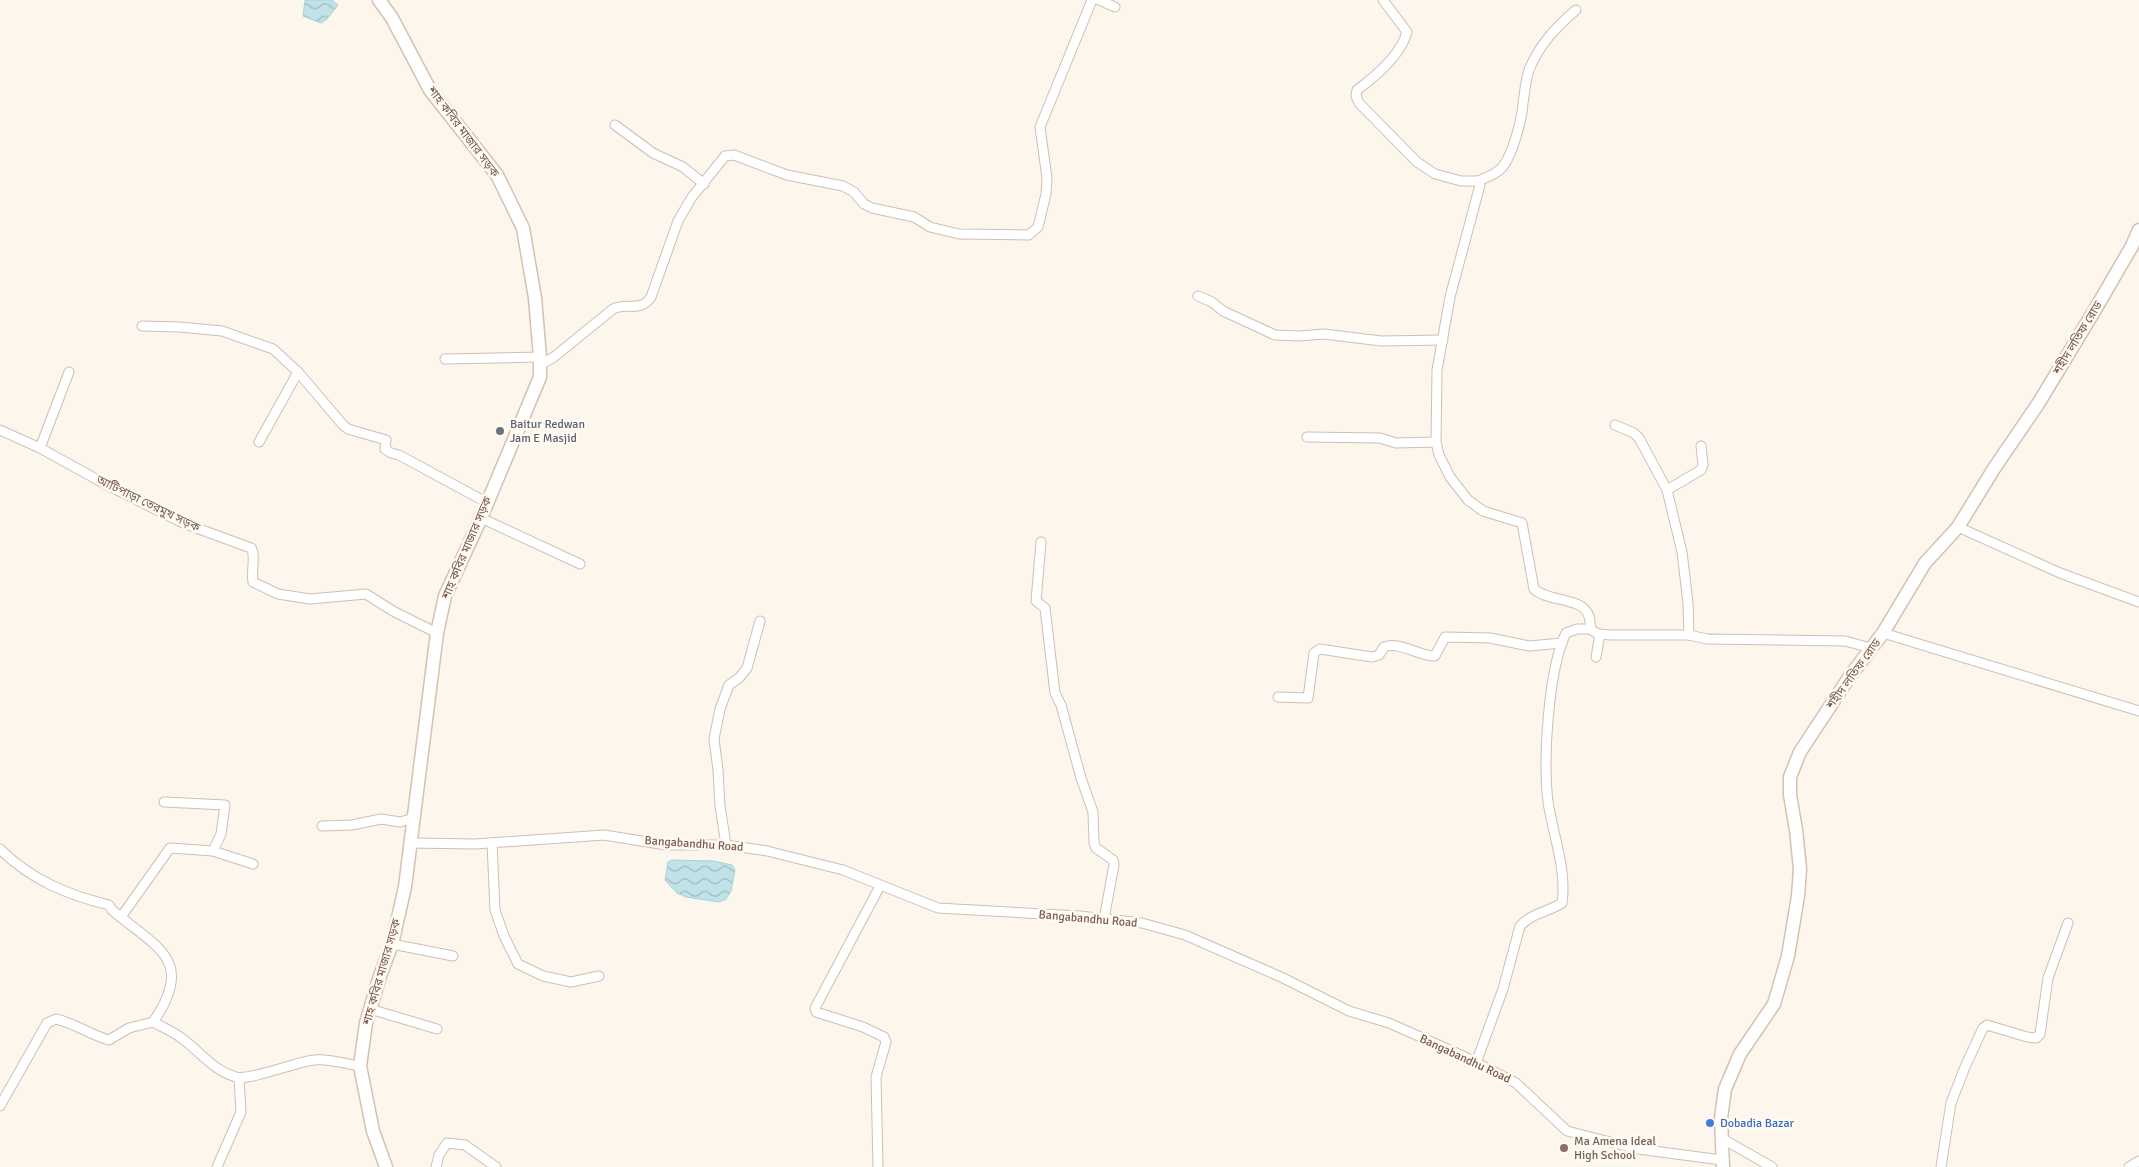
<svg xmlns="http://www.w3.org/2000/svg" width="2139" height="1167" font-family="Signika,'Noto Sans Bengali',sans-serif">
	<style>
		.water { fill: url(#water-waves); stroke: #a5d3da }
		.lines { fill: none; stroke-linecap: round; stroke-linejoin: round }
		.street-casing { stroke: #d1beb0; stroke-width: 11 }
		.secondary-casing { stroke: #d6c0b0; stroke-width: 15 }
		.street { stroke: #fff; stroke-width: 9 }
		.secondary { stroke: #fff; stroke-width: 12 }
		.worship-dot { fill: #6b7280; stroke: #fffaf3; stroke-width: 2 }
		.shop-dot { fill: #3f7fe0; stroke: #fffaf3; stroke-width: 2 }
		.education-dot { fill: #8d6e63; stroke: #fffaf3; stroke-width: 2 }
		.labels { text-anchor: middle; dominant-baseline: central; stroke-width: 5; stroke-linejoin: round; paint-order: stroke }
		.street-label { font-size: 12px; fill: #7a5c4d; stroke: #fffaf3 }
		.worship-label { font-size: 12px; fill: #5b616d; stroke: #fffaf3; text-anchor: start }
		.shop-label { font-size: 12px; fill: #366cbe; stroke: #fffaf3; text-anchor: start }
		.education-label { font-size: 12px; fill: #785e54; stroke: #fffaf3; text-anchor: start }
	</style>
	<defs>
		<pattern id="water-waves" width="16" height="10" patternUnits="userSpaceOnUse" patternTransform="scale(1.25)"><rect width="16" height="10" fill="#bfe3e8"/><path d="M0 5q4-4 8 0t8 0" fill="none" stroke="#a0bbbe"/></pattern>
	</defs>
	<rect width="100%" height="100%" fill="#fdf6ec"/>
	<g class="water">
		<polygon points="305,0 332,0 338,5 327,19 321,23 303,16"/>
		<polygon points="672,860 713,861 732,865 735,870 731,891 726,899 719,902 686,897 677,893 665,880 668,862"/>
	</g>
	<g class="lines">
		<g class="street-casing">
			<g id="street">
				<polyline points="1099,0 1115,7"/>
				<path d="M1383 0 1407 32C1401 55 1376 76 1357 90L1356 96 1359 103 1417 162 1435 174 1461 181H1478L1480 185 1450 297 1437 370 1436 442 1439 455 1450 477 1468 500 1483 511 1522 523 1534 589C1551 605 1594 593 1590 629H1577L1566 633C1548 670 1543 761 1548 802 1553 835 1567 870 1562 903 1548 912 1532 913 1520 926L1503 989 1476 1063"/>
				<polyline points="615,125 653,153 683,167 704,184"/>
				<path d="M1478 181C1487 177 1498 174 1504 165 1513 152 1522 120 1523 103 1525 92 1525 82 1529 70 1539 45 1556 27 1576 10"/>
				<polyline points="1198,296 1212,302 1223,311 1275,335 1299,336 1324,334 1381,341 1443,340"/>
				<polyline points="142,326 179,327 222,331 273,349 298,372 343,425 348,429 386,440 385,449 391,453 399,455 486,502"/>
				<polyline points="445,359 540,357"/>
				<path d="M540 365 554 357 613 309C628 302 640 313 651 297L678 221 692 197 725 156 734 155 787 175 843 186 854 192 864 204 872 208 914 217 930 227 959 234 1029 235 1038 227 1046 194 1047 178 1040 127 1092 0"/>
				<polyline points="1615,425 1634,433 1639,438 1667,490"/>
				<path d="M0 430 40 448 107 485 183 523 251 548C256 554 251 572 253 582L278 594 310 599 366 594 393 611 437 633"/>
				<polyline points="1307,437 1380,438 1396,443 1436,442"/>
				<polyline points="259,442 298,372"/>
				<polyline points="40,448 69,372"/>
				<polyline points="481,518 580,564"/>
				<polyline points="1958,527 2060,573 2139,602"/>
				<polyline points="1041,542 1036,601 1045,608 1055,693 1061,705 1081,778 1093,812 1094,843 1096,848 1113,860 1114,865 1104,919"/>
				<polyline points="1590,629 1598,634 1611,635 1689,635 1707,639 1845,641 1871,648"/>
				<polyline points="1883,633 2139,711"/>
				<polyline points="1689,635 1688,603 1682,552 1667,490 1701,470 1703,465 1701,446"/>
				<polyline points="1596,657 1600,634"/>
				<path d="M1278 697 1308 698 1314 653 1320 649 1372 657 1379 655 1384 647C1400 641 1418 656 1435 656L1445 637 1490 638 1529 646 1562 643"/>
				<polyline points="164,802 225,805 221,834 213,851"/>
				<polyline points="322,826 352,825 381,819 400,822 414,818"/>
				<polyline points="410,843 475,844 604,835 666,845 726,845 767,851 843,870 938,908 1080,916 1142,923 1185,935 1281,977 1349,1011 1389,1023 1461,1055 1516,1083 1567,1131 1638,1149 1722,1160"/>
				<polyline points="492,843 495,910 504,936 518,964 543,976 571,982 599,976"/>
				<polyline points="726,845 720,806 718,770 714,739 720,709 729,685 739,678 747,668 760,621"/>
				<path d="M0 849C31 880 68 895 109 905L112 910C155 947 197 959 153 1022 162 1027 172 1031 180 1037 200 1051 212 1070 236 1077 250 1081 295 1062 314 1060 329 1058 346 1064 360 1066"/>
				<polyline points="121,917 170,848 213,851 253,864"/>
				<polyline points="392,944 453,956"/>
				<polyline points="370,1009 437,1029"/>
				<path d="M0 1106 47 1023 56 1019C75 1023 90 1035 109 1040L129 1028 153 1022"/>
				<polyline points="1721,1138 1772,1167"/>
				<polyline points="217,1167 241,1112 239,1078"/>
				<polyline points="436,1167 439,1155 447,1143 465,1145 496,1167"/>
				<polyline points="878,1167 876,1077 886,1042 884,1037 863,1027 816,1012 815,1008 880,886"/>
				<polyline points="1941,1167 1951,1103 1965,1067 1983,1028 1987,1025 2027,1037 2036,1038 2040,1034 2048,978 2068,923"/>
				<polyline points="2129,1167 2139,1161"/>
			</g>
		</g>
		<g class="secondary-casing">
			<g id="secondary">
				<polyline points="379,0 392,18 430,90 497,175 523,228 535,298 540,357 540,377 481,518 445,596 437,633 405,887 392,944 380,976 366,1023 360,1066 373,1131 386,1167"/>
				<polyline points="1723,1167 1721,1118 1725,1089 1740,1054 1774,1004 1788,956 1798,896 1800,869 1796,830 1790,795 1790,777 1800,752 1850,676 1883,633 1925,563 1958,527 1995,467 2038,404 2096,308 2132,246 2139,230"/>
			</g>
		</g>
		<use href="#street" class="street"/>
		<use href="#secondary" class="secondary"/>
	</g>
	<circle class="worship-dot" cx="500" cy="431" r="5"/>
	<circle class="shop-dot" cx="1710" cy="1123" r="5"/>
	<circle class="education-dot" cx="1564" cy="1148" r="5"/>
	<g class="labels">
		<g class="street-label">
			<text transform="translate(463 132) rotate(53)">শাহ কবির মাজার সড়ক</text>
			<text transform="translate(2078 338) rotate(-59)">শহীদ লতিফ রোড</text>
			<text transform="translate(148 504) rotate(26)">আটিপাড়া তেরমুখ সড়ক</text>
			<text transform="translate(467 548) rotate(-67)">শাহ কবির মাজার সড়ক</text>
			<text transform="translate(1854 674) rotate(-54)">শহীদ লতিফ রোড</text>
			<text transform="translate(694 844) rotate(4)">Bangabandhu Road</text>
			<text transform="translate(1088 919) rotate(5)">Bangabandhu Road</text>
			<text transform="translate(382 972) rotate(-74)">শাহ কবির মাজার সড়ক</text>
			<text transform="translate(1465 1059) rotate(25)">Bangabandhu Road</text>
		</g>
		<g class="worship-label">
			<text x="510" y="424">Baitur Redwan<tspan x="510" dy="14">Jam E Masjid</tspan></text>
		</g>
		<g class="shop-label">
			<text x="1720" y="1123">Dobadia Bazar</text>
		</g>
		<g class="education-label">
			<text x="1574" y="1141">Ma Amena Ideal<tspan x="1574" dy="14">High School</tspan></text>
		</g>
	</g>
</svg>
